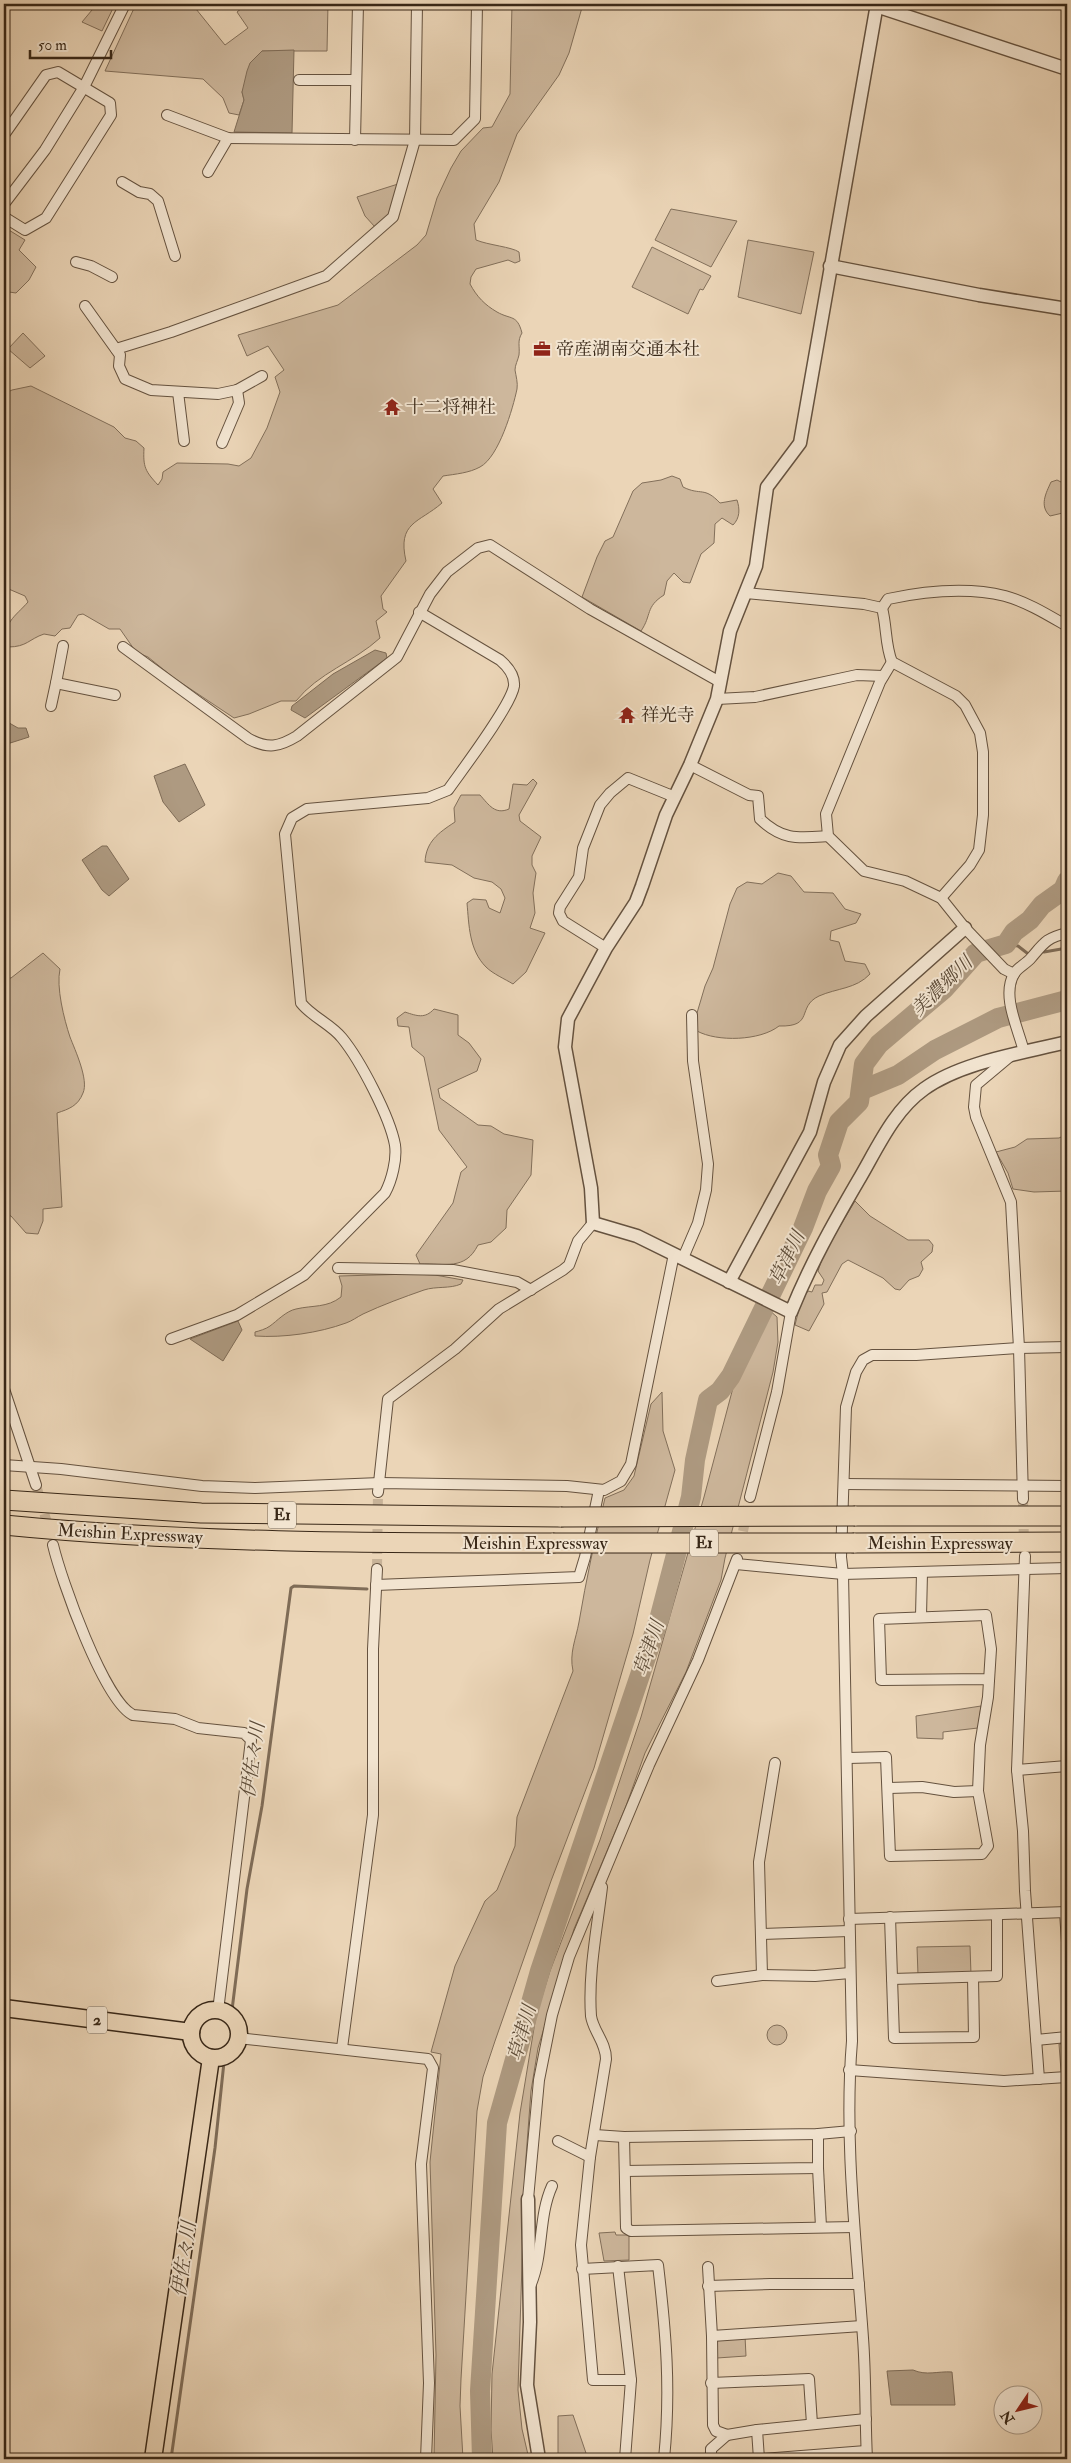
<svg xmlns="http://www.w3.org/2000/svg" width="1071" height="2463" font-family="'IM FELL Double Pica','Noto Serif JP',serif">
	<style>
		.green { fill: #cdb79c; stroke: #826f5a }
		.water { fill: #ae9a81; stroke: #7f6c57 }
		.lines { fill: none; stroke-linecap: round; stroke-linejoin: round }
		.stream { stroke: #7f6c57; stroke-width: 3 }
		.river { stroke: #ae9a81; stroke-width: 20 }
		.minor-tunnel { stroke: #c7b297; stroke-width: 10; stroke-dasharray: 10 5; stroke-linecap: butt }
		.minor-casing { stroke: #65523f; stroke-width: 12 }
		.tertiary-casing { stroke: #65523f; stroke-width: 15 }
		.primary-casing { stroke: #382717; stroke-width: 19 }
		.motorway-casing { stroke: #382717; stroke-width: 21 }
		.minor { stroke: #f2e4d0; stroke-width: 10 }
		.tertiary { stroke: #f2e4d0; stroke-width: 12 }
		.primary { stroke: #ebd5b7; stroke-width: 16 }
		.motorway { stroke: #ebd5b7; stroke-width: 19 }
		.motorway-bridge-casing { stroke: #382717; stroke-width: 21; stroke-linecap: butt }
		.motorway-bridge { stroke: #ebd5b7; stroke-width: 19 }
		.labels { text-anchor: middle; dominant-baseline: central; stroke-width: 4; stroke-linejoin: round; paint-order: stroke }
		.shield { fill: #f2e4d0; stroke: #70604e; stroke-width: 1 }
		.shield-label { font-size: 16px; font-weight: bold; fill: #382717 }
		.poi-label { font-size: 18px; fill: #382717; stroke: #f2e4d0; text-anchor: start }
		.street-label { font-size: 18px; fill: #382717; stroke: #f2e4d0 }
		.water-label { font-size: 19px; font-style: italic; fill: #5b4a37; stroke: #f2e4d0 }
	</style>
	<rect width="100%" height="100%" fill="#ebd5b7"/>
	<filter id="stains"><feTurbulence type="fractalNoise" baseFrequency=".004" numOctaves="4"/><feColorMatrix values="0 0 0 0 .2 0 0 0 0 .09 0 0 0 0 .02 0 0 0 .5 -.17"/></filter>
	<radialGradient id="worn" r=".72"><stop offset=".6" stop-color="#630" stop-opacity="0"/><stop offset="1" stop-color="#630" stop-opacity=".3"/></radialGradient>
	<g class="green">
		<polygon points="97,4 115,4 102,31 82,22"/>
		<polygon points="136,4 173,4 177,9 183,4 192,4 225,45 248,28 237,12 247,4 328,4 327,51 262,51 242,92 244,100 239,115 229,113 223,98 203,79 105,71"/>
		<path d="M512 4H583L569 53 559 75 517 134 499 182 474 224 476 240C488 245 512 247 519 252L520 261 515 263 508 260 476 269 471 277 470 284C477 297 485 305 497 312 511 320 517 314 522 333 517 341 520 346 519 355 518 360 515 365 515 370 516 376 518 383 517 389 513 408 499 457 480 467 469 473 456 474 443 476L433 489 442 503C419 523 397 522 406 561L381 596 383 609 387 612 376 621 380 638C354 662 318 673 296 701H281L249 714 234 718 174 678 148 657 136 652 120 629H109L83 614 78 615 70 628 62 629 55 636 44 634C29 639 27 647 8 647 0 624 16 616 28 602L25 596 4 587V394L12 390 31 386 114 427 125 438 136 441 144 448C143 467 145 471 158 485L162 479 163 472 177 463 228 464 239 466 251 458 267 428 280 392 275 377 284 370 268 346 247 356 238 335 338 305 417 245 426 235 437 198 451 168 461 151 483 128 492 127 510 94Z"/>
		<polygon points="398,184 389,213 375,227 365,216 357,197"/>
		<polygon points="671,209 737,221 711,267 655,240"/>
		<polygon points="4,227 25,240 19,250 36,267 29,280 16,293 9,292 4,288"/>
		<polygon points="748,240 814,252 801,314 738,297"/>
		<polygon points="652,247 711,276 703,290 700,289 688,314 632,287"/>
		<polygon points="23,333 45,356 30,368 8,349"/>
		<path d="M672 476 680 479 683 487C701 496 704 486 720 503L737 500C740 509 740 518 733 525L722 518 715 524 714 543 701 554 690 583 683 582 674 573 667 581 664 595C645 607 652 615 641 631L582 597 597 557 605 541 613 537 633 491 642 483 661 480Z"/>
		<path d="M1057 480 1067 485V512L1050 516C1039 506 1046 493 1051 482Z"/>
		<path d="M533 779 537 783 519 815 520 821 541 837 532 856V865L536 873 533 893 535 913 530 928 545 933 526 972 513 984C505 979 493 974 486 967 469 950 469 925 467 903L473 899 486 900 489 908 500 913 505 898 501 889 492 882 474 878 452 865 425 862C426 842 438 833 455 822L454 808 461 795H480C489 805 495 815 509 809L513 784 527 785Z"/>
		<path d="M778 873 791 876 804 892 833 893 845 909 861 914 856 923 831 931 830 940 839 942 845 961 865 964 870 974C856 989 837 988 819 996 796 1007 815 1027 779 1026 760 1041 717 1042 697 1031V1013L705 986 713 968 730 904 737 888 747 882 762 884Z"/>
		<path d="M43 953 60 969C56 987 64 1019 70 1037 75 1050 89 1080 83 1093 78 1106 69 1109 57 1113L62 1207 43 1209V1221L38 1234 26 1233 11 1216 4 1214V978H11Z"/>
		<path d="M434 1009 458 1015V1035L469 1043 481 1059 477 1071 438 1089 440 1098 478 1125 491 1126 504 1134 533 1140 531 1175 507 1210 506 1228 491 1242 478 1245C465 1271 445 1263 420 1264L416 1255 453 1203 461 1172 467 1167 439 1130 424 1057 412 1047 409 1027 398 1026 397 1018 405 1012C417 1016 425 1019 434 1009Z"/>
		<polygon points="1067,1134 1067,1191 1034,1192 1013,1189 1008,1173 996,1152 1015,1147 1027,1139 1059,1138"/>
		<polygon points="855,1201 870,1216 908,1240 929,1240 933,1245 932,1252 921,1262 923,1269 919,1276 909,1280 900,1290 895,1289 883,1278 848,1260 842,1264 827,1292 822,1293 824,1304 809,1331 795,1325 801,1301 808,1291 812,1292 815,1285 822,1285 824,1280 818,1271 824,1253"/>
		<path d="M413 1274 435 1275 463 1280 461 1284C450 1289 436 1286 424 1290 404 1297 382 1305 363 1314 357 1317 352 1321 346 1323 319 1333 283 1338 255 1336V1332C259 1331 266 1329 270 1326 277 1321 286 1311 296 1309 313 1305 327 1308 341 1297L342 1286 339 1276Z"/>
		<polygon points="768,1309 777,1317 778,1342 773,1372 725,1558 721,1580 686,1672 645,1753 626,1806 574,1929 538,2048 531,2091 525,2170 518,2390 522,2429 529,2459 493,2459 491,2430 492,2374 520,2113 536,2016 550,1971 600,1840 641,1717 704,1497 734,1384"/>
		<path d="M662 1392 663 1431 675 1470 650 1560 633 1634 594 1768 551 1881 495 2041 483 2077 477 2111 461 2379 460 2406 463 2459H434L436 2355 430 2162 441 2054 431 2052 455 1966 485 1901 497 1890 515 1846 517 1817 573 1671C569 1653 576 1639 579 1622 586 1580 595 1539 605 1498L624 1490 634 1476 651 1404Z"/>
		<polygon points="981,1706 978,1728 943,1732 943,1739 917,1738 916,1716"/>
		<polygon points="970,1946 971,1974 918,1975 917,1947"/>
		<circle cx="777" cy="2035" r="10"/>
		<polygon points="1067,2043 1067,2071 1061,2071 1059,2044"/>
		<polygon points="615,2232 616,2235 629,2235 629,2260 604,2261 599,2233"/>
		<polygon points="745,2336 746,2356 717,2358 716,2342 720,2338"/>
		<polygon points="573,2415 588,2459 558,2459 558,2416"/>
	</g>
	<g class="water">
		<polygon points="294,50 292,133 234,132 244,100 242,92 247,71 250,63 262,51"/>
		<polygon points="375,650 386,653 387,658 305,718 291,710 292,706 333,674"/>
		<polygon points="4,720 18,728 26,728 29,737 4,745"/>
		<polygon points="185,764 205,805 179,822 163,802 154,776"/>
		<polygon points="102,846 107,846 129,879 109,896 102,890 82,860"/>
		<polygon points="238,1321 242,1330 223,1361 190,1339"/>
		<path d="M913 2370C927 2376 937 2371 952 2372L955 2405H891L887 2371Z"/>
	</g>
	<g class="lines">
		<g class="stream">
			<polyline points="1006,944 1018,946 1027,953"/>
			<polyline points="1044,952 1067,948"/>
			<polyline points="232,2010 247,1889 262,1806 291,1588 294,1586 367,1589"/>
			<polyline points="171,2459 215,2148 224,2062"/>
		</g>
		<g class="river">
			<polyline points="862,1090 898,1075 935,1050 998,1018 1067,1000"/>
			<polyline points="482,2459 480,2391 497,2123 540,1971 660,1616 691,1497 695,1460 708,1400 720,1391 731,1376 803,1228 817,1191 831,1166 828,1155 839,1122 859,1102 864,1064 879,1044 944,989 976,953 1006,944 1014,932 1030,920 1042,905 1063,890 1067,881"/>
		</g>
		<g class="minor-tunnel">
			<polyline points="36,1485 50,1533"/>
			<polyline points="1023,1499 1024,1545"/>
			<polyline points="740,1546 750,1497"/>
			<polyline points="377,1569 378,1492"/>
		</g>
		<g class="minor-casing">
			<g id="minor">
				<polyline points="299,80 356,80"/>
				<polyline points="167,115 228,138 454,140 475,119 477,4"/>
				<polyline points="4,135 46,75 58,72 110,103 111,115 46,218 25,230 4,217"/>
				<polyline points="355,140 358,4"/>
				<polyline points="208,172 228,138"/>
				<polyline points="122,182 139,192 150,194 158,201 175,256"/>
				<polyline points="4,204 45,150 84,87 125,4"/>
				<polyline points="76,262 91,266 112,277"/>
				<polyline points="85,306 120,355 119,366 125,379 151,390 218,394 237,390 239,403 222,443"/>
				<polyline points="116,349 171,332 326,276 393,217 415,140 417,4"/>
				<polyline points="237,390 262,376"/>
				<polyline points="178,392 184,441"/>
				<path d="M746 593 864 604 882 608C887 627 885 645 892 662L956 696 965 705 980 733 983 752V815L979 850 970 865 941 898"/>
				<path d="M882 608 888 599C926 591 968 587 1005 596 1027 602 1048 615 1067 626"/>
				<polyline points="63,646 56,683 115,695"/>
				<path d="M123 647 249 739C268 749 279 747 297 736L397 657 430 594 447 572 478 548 490 545 590 609 720 682"/>
				<polyline points="892,662 880,682 826,814 828,836 864,871 905,881 941,898 965,928 1004,969 1014,974"/>
				<polyline points="717,699 755,697 857,675 883,676"/>
				<polyline points="51,706 56,683"/>
				<path d="M690 765 749 795 758 796 760 819C783 841 799 838 828 836"/>
				<polyline points="606,948 563,921 559,913 560,907 579,877 583,848 600,805 610,793 628,778 675,797"/>
				<path d="M1024 1052C1019 1030 1001 996 1014 974 1017 968 1026 964 1031 958 1044 943 1046 938 1067 933"/>
				<polyline points="1013,1054 976,1085 974,1107 976,1117 1011,1202 1019,1348 1023,1499"/>
				<polyline points="683,1258 698,1223 706,1190 708,1164 693,1061 692,1015"/>
				<polyline points="338,1268 453,1270 517,1282 531,1290"/>
				<path d="M171 1339 237 1315 304 1275 385 1193C392 1180 397 1159 395 1145 390 1117 360 1060 342 1038 331 1024 312 1017 301 1003L285 834 292 818 307 809 428 798 448 790C462 770 511 706 514 686 515 675 507 666 500 660L419 612"/>
				<polyline points="4,1389 36,1485"/>
				<polyline points="4,1465 61,1469 202,1486 255,1488 380,1483 567,1486 604,1490 621,1481 631,1464 674,1254"/>
				<polyline points="844,1484 1067,1486"/>
				<polyline points="378,1492 388,1399 455,1349 499,1309 563,1270 569,1265 578,1241 593,1223"/>
				<polyline points="750,1497 777,1392 791,1312"/>
				<path d="M53 1545C61 1579 104 1701 133 1715L175 1719 198 1728 244 1733 251 1740 218 2011"/>
				<polyline points="1025,1556 1017,1770 1023,1831 1025,1891 1039,2079"/>
				<polyline points="736,1564 843,1574 1067,1568"/>
				<polyline points="376,1585 579,1577 585,1557 599,1490"/>
				<polyline points="921,1616 922,1573"/>
				<polyline points="848,1758 886,1757 890,1856 982,1854 988,1846 978,1791 980,1745 988,1697 991,1649 986,1615 879,1619 881,1680 988,1679"/>
				<polyline points="1017,1770 1067,1766"/>
				<polyline points="889,1788 922,1787 954,1792 978,1791"/>
				<path d="M602 1887C597 1930 588 1973 591 2016 593 2031 606 2042 606 2059L590 2157 581 2245 593 2380H631L625 2459"/>
				<polyline points="1065,1912 1067,1942"/>
				<polyline points="890,1917 894,2038 974,2037 973,1977"/>
				<polyline points="849,1919 1067,1912"/>
				<polyline points="762,1934 849,1931"/>
				<polyline points="762,1975 759,1862 775,1763"/>
				<polyline points="892,1979 997,1976 997,1916"/>
				<polyline points="717,1981 762,1975 815,1976 850,1973"/>
				<polyline points="238,2038 428,2059 433,2068 421,2164 429,2383 426,2459"/>
				<polyline points="1036,2040 1067,2037"/>
				<polyline points="342,2048 373,1815 373,1649 377,1569"/>
				<polyline points="849,2070 1004,2081 1067,2077"/>
				<polyline points="595,2135 624,2137 818,2134 851,2131"/>
				<polyline points="624,2137 626,2228 631,2231 854,2227"/>
				<polyline points="558,2141 590,2157"/>
				<polyline points="818,2168 821,2227"/>
				<polyline points="625,2171 818,2168 818,2134"/>
				<polyline points="528,2199 539,2080 552,2015 569,1957 649,1765 698,1660 737,1559"/>
				<polyline points="618,2266 631,2380"/>
				<polyline points="708,2267 712,2336 713,2425 716,2431 727,2435 711,2449 711,2459"/>
				<path d="M582 2269 658 2265C666 2333 671 2390 664 2459"/>
				<path d="M531 2284C544 2252 538 2217 552 2186"/>
				<polyline points="708,2286 770,2284 859,2284"/>
				<polyline points="712,2336 862,2326"/>
				<polyline points="711,2383 809,2379 812,2424"/>
				<polyline points="727,2435 757,2430"/>
				<polyline points="759,2459 757,2430 866,2419"/>
				<polyline points="762,2459 866,2451"/>
				<path d="M867 2459C865 2419 866 2378 863 2338 856 2239 844 2139 852 2041L843 1574 841 1557 846 1407 856 1372 863 1360 872 1355H916L1019 1348 1067 1347"/>
			</g>
		</g>
		<g class="tertiary-casing">
			<g id="tertiary">
				<path d="M877 4 800 443 767 487 756 566 730 631 717 699 690 765 666 815 642 886 636 902 606 948 568 1019 565 1047 591 1188 593 1223 637 1236 791 1312C810 1265 833 1224 858 1181 877 1149 893 1111 924 1089 961 1062 1023 1053 1067 1042"/>
				<polyline points="876,6 1067,69"/>
				<polyline points="830,266 979,295 1067,309"/>
				<polyline points="729,1282 810,1132 824,1082 840,1045 866,1016 965,928"/>
				<polyline points="528,2199 530,2322 527,2385 539,2459"/>
			</g>
		</g>
		<g class="primary-casing">
			<g id="primary">
				<polyline points="4,2008 191,2032"/>
				<circle cx="215" cy="2034" r="24"/>
				<polyline points="153,2459 211,2058"/>
			</g>
		</g>
		<g class="motorway-casing">
			<g id="motorway">
				<polyline points="4,1500 201,1513 561,1517"/>
				<polyline points="855,1516 1067,1516"/>
				<path d="M4 1525C186 1543 370 1543 553 1543"/>
				<polyline points="854,1543 1067,1542"/>
			</g>
		</g>
		<use href="#minor" class="minor"/>
		<use href="#tertiary" class="tertiary"/>
		<use href="#primary" class="primary"/>
		<use href="#motorway" class="motorway"/>
		<g class="motorway-bridge-casing">
			<g id="motorway-bridge">
				<polyline points="561,1517 855,1516"/>
				<polyline points="553,1543 854,1543"/>
			</g>
		</g>
		<use href="#motorway-bridge" class="motorway-bridge"/>
	</g>
	<defs>
		<g id="office-bare" transform="scale(1.35)"><path d="M-6-3h4V-5.5h4V-3h4V5H-6ZM-1-4.5V-3h2v-1.5ZM-6 0V1H6V0Z" fill="#8f2418" stroke="#f2e4d0" stroke-width="2.5" paint-order="stroke"/></g>
		<g id="temple-bare" transform="scale(1.35)"><path d="M0-6L5-2H3V0L6.5 2.5H4V6H1.5V3h-3V6H-4V2.5H-6.5L-3 0V-2H-5Z" fill="#8f2418" stroke="#f2e4d0" stroke-width="2.5" paint-order="stroke"/></g>
	</defs>
	<g fill-rule="evenodd">
		<use href="#office-bare" x="542" y="349"/>
		<use href="#temple-bare" x="392" y="407"/>
		<use href="#temple-bare" x="627" y="715"/>
	</g>
	<g class="labels">
		<g class="shield">
			<rect x="268" y="1501.5" width="28" height="27" rx="4"/>
			<rect x="690" y="1529.5" width="28" height="27" rx="4"/>
			<rect x="87" y="2006.5" width="20" height="27" rx="4"/>
		</g>
		<g class="shield-label">
			<text x="282" y="1515">E1</text>
			<text x="704" y="1543">E1</text>
			<text x="97" y="2020">2</text>
		</g>
		<g class="poi-label">
			<text x="556" y="349">帝産湖南交通本社</text>
			<text x="406" y="407">十二将神社</text>
			<text x="641" y="715">祥光寺</text>
		</g>
		<g class="street-label">
			<text transform="translate(130 1534) rotate(3)">Meishin Expressway</text>
			<text x="535" y="1543">Meishin Expressway</text>
			<text x="940" y="1543">Meishin Expressway</text>
		</g>
		<g class="water-label">
			<text transform="translate(942 986) rotate(-44)">美濃郷川</text>
			<text transform="translate(787 1258) rotate(-64)">草津川</text>
			<text transform="translate(649 1648) rotate(-71)">草津川</text>
			<text transform="translate(253 1760) rotate(-82)">伊佐々川</text>
			<text transform="translate(522 2033) rotate(-74)">草津川</text>
			<text transform="translate(184 2259) rotate(-82)">伊佐々川</text>
		</g>
	</g>
	<rect width="1071" height="2463" fill="none" stroke="#ebd5b7" stroke-width="20"/>
	<rect x="5" y="5" width="1061" height="2453" fill="none" stroke="#382717" stroke-width="2.5"/>
	<rect x="10" y="10" width="1051" height="2443" fill="none" stroke="#382717"/>
	<g transform="translate(1018 2410) rotate(235)"><circle r="24" fill="#f2e4d0" stroke="#a89886"/>
	<path d="M0-4L9 19L0 12L-9 19Z" fill="#8f2418"/>
	<text y="-8" font-size="14" font-weight="bold" text-anchor="middle" fill="#382717">N</text>
	</g>
	<path d="M30 50v8h81v-8" fill="none" stroke="#382717" stroke-width="2.5"/>
	<text x="38" y="50" font-size="15" fill="#382717" stroke="#f2e4d0" stroke-width="4" paint-order="stroke">50 m</text>
	<rect width="100%" height="100%" filter="url(#stains)"/>
	<rect width="100%" height="100%" fill="url(#worn)"/>
</svg>
